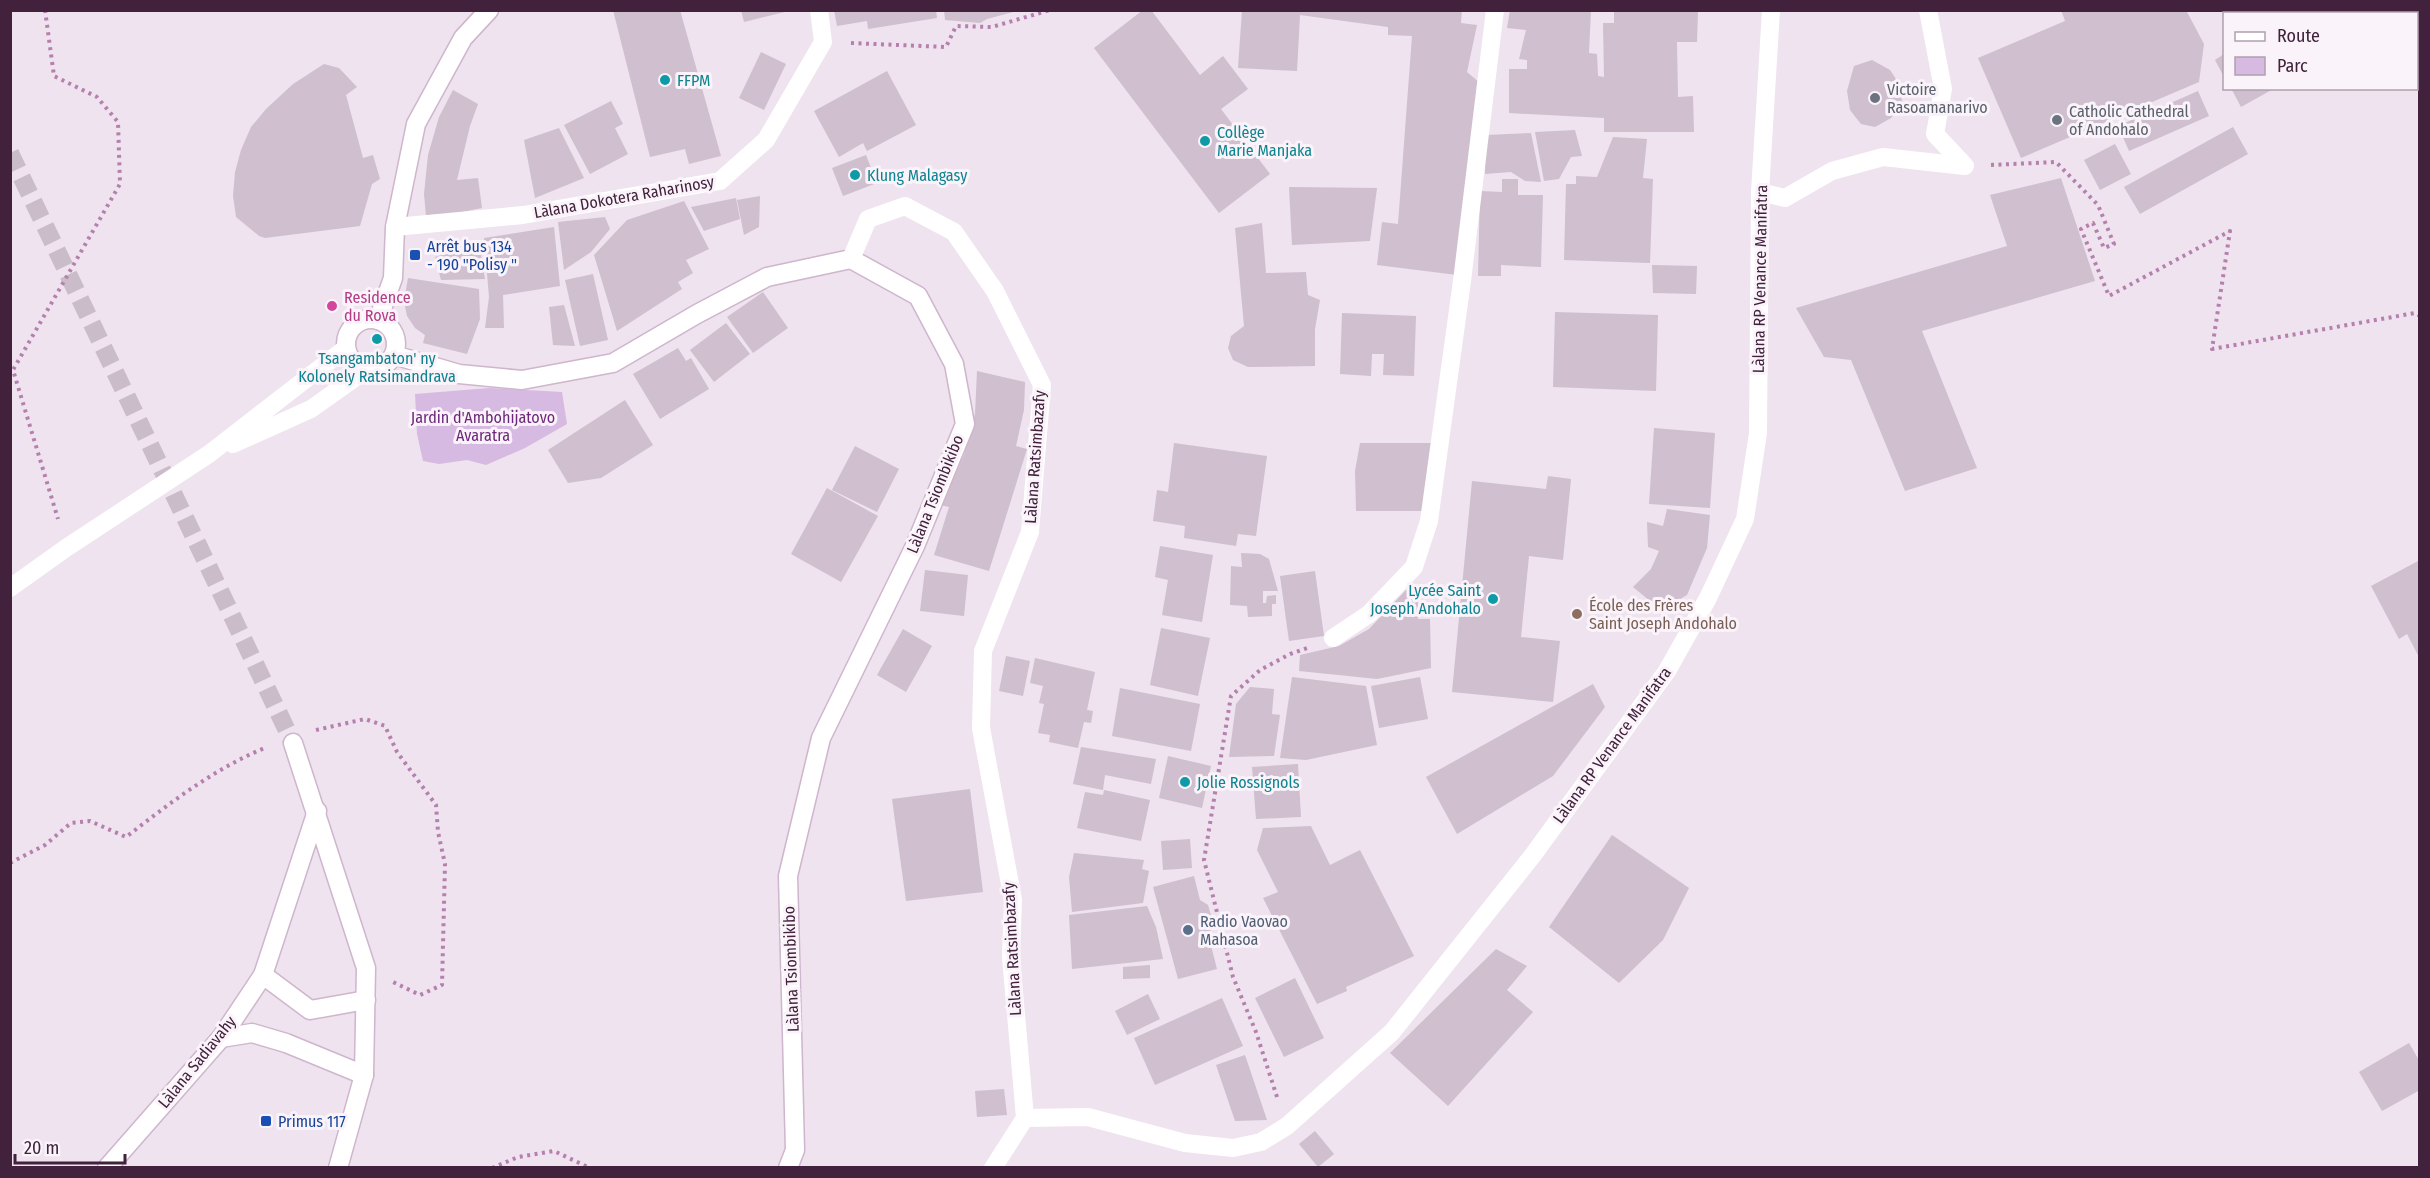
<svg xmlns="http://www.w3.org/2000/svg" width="2430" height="1178" font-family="'Fira Sans Condensed',sans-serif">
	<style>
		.green { fill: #d6bae1 }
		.building { fill: #cfbfcf }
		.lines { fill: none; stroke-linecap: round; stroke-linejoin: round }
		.secondary-tunnel { stroke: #cbbcca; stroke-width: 18; stroke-dasharray: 18 9; stroke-linecap: butt }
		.secondary-casing { stroke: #cfb5cd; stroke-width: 21 }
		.path { stroke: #b580ae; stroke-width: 4; stroke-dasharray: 3 4.5; stroke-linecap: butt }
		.lane { stroke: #fff; stroke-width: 18 }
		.street { stroke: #fff; stroke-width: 18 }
		.secondary { stroke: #fff; stroke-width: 18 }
		.culture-dot { fill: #0f9aa8; stroke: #faf4fa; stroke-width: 2 }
		.worship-dot { fill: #6b7280; stroke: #faf4fa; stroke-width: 2 }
		.transit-dot { fill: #1a4fb4; stroke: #faf4fa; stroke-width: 2 }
		.hotel-dot { fill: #d1479c; stroke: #faf4fa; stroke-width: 2 }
		.education-dot { fill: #8d6e63; stroke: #faf4fa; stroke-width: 2 }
		.service-dot { fill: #5c6f8a; stroke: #faf4fa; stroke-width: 2 }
		.labels { text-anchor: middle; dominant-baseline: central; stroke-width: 6; stroke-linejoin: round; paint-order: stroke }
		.culture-label { font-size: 16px; fill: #0d838f; stroke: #faf4fa; text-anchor: start }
		.worship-label { font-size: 16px; fill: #5b616d; stroke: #faf4fa; text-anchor: start }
		.street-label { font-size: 16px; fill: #41213c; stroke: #faf4fa }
		.transit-label { font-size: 16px; fill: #164399; stroke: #faf4fa; text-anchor: start }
		.hotel-label { font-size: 16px; fill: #b23c85; stroke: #faf4fa; text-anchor: start }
		.park-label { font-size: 16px; fill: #6e277c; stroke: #faf4fa }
		.education-label { font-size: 16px; fill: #785e54; stroke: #faf4fa; text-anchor: start }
		.service-label { font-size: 16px; fill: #4e5e75; stroke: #faf4fa; text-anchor: start }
	</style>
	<rect width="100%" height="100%" fill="#eee3ee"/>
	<polygon class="green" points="489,388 562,392 567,424 525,448 486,465 467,460 439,464 423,461 417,434 415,394"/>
	<g class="building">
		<polygon points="613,10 680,10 721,156 689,164 685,149 650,157"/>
		<polygon points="741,10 789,10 789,11 744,22"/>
		<polygon points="834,10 936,10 937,18 868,29 867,21 837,26"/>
		<polygon points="944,10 1017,10 1017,11 987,19 980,23 945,20"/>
		<polygon points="1143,10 1151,10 1200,75 1223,56 1248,89 1221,109 1270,174 1219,213 1094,48"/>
		<polygon points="1242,10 1462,10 1461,23 1477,25 1467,72 1480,83 1457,275 1377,265 1382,222 1398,224 1412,36 1388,35 1388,27 1300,15 1297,71 1238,68"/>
		<polygon points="1510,10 1591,10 1589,53 1597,54 1598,76 1604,77 1603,23 1614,23 1614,10 1698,10 1697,42 1677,42 1678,97 1693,96 1694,132 1604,132 1604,118 1509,113 1509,69 1527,69 1527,60 1519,59 1526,30 1507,28"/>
		<polygon points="2061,10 2187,12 2204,44 2199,82 2021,158 1978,58 2065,21"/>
		<polygon points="2306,10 2420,10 2420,27 2416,30 2416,14 2300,14"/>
		<polygon points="761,52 786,64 764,110 739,98"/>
		<polygon points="2224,54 2224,77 2215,60"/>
		<polygon points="1872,60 1890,70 1896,79 1903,104 1891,118 1875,127 1861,124 1850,110 1847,91 1854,66"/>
		<polygon points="324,64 339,68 357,87 346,95 363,158 373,155 380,179 372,184 360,226 265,238 259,236 236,217 233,196 235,172 241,150 251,127 266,109 293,84"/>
		<polygon points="887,71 916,125 867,151 863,143 839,157 814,111"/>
		<polygon points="2231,88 2275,88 2241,107"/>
		<polygon points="453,90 478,104 470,126 457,180 478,178 482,208 442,216 426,216 424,194 428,155 439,117"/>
		<polygon points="2198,91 2209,116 2129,151 2118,126"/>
		<polygon points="611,101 623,124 615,128 628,154 590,174 564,125"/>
		<polygon points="2233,127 2248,154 2140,214 2124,187"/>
		<polygon points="559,128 584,178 535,198 524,140"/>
		<polygon points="1575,130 1582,156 1571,157 1559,179 1544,181 1535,132"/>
		<polygon points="1531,133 1541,182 1525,181 1511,172 1485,174 1486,135"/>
		<polygon points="1613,137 1647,139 1643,178 1653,179 1650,263 1564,260 1566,184 1576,184 1576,176 1597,177"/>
		<polygon points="2115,144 2131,174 2100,190 2084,160"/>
		<polygon points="866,155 877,183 843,196 832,168"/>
		<polygon points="2061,178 2095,281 1922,331 1977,468 1905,491 1851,360 1824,357 1796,308 2007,246 1990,195"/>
		<polygon points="1502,179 1518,179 1518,195 1543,195 1541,267 1501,265 1501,276 1478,276 1480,191 1502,192"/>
		<polygon points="1289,187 1377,188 1370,241 1292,245"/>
		<polygon points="760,196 759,227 744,235 737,200"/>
		<polygon points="736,198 740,219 704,231 691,207"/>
		<polygon points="684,201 709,249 686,260 693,273 678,282 682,289 617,331 594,255 627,220"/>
		<polygon points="605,217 610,229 591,252 564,270 558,222"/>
		<polygon points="1262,223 1266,273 1306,272 1308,295 1320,300 1315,329 1315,366 1248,367 1233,360 1228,348 1231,336 1244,326 1235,228"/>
		<polygon points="554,227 560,286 503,295 504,328 485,328 489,297 484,238"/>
		<polygon points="479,244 485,279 441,280 435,257"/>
		<polygon points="1652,265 1697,266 1696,294 1653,293"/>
		<polygon points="593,274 608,340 580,346 565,280"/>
		<polygon points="408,278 479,289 480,319 467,354 423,343 425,335 415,328 407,316 404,301"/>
		<polygon points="763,292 788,328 753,353 727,317"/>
		<polygon points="564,305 575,346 553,345 549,307"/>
		<polygon points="1555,312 1658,315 1656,391 1553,387"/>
		<polygon points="1342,313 1416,316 1414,376 1383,375 1384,354 1372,354 1371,376 1340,374"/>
		<polygon points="726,323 750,354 714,382 690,350"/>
		<polygon points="678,348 686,361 691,358 709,389 660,419 633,374"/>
		<polygon points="977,371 1025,382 1024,410 1016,446 1027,449 989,571 934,555 949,507 940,505 964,455 975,414"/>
		<polygon points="625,400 653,445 601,478 568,483 548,450"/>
		<polygon points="1654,428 1715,433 1710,508 1649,504"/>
		<polygon points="1174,443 1267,456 1256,536 1238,534 1236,546 1184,538 1185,526 1153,521 1157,490 1168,492"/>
		<polygon points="1360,443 1433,443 1423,511 1356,511 1355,471"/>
		<polygon points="855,446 899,469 877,512 832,490"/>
		<polygon points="1548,476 1571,479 1563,560 1529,556 1521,637 1560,641 1553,702 1452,692 1472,481 1546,489"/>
		<polygon points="827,488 878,516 841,582 791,554"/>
		<polygon points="1667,509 1710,515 1707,548 1687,595 1661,610 1633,587 1651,569 1659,551 1648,547 1647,522 1663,526"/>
		<polygon points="1160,546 1213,555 1202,622 1162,615 1168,580 1155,577"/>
		<polygon points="1241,553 1260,554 1269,559 1278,591 1263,591 1263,603 1266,603 1267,596 1276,595 1276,604 1272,604 1272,616 1248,617 1247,606 1230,605 1231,566 1242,567"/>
		<polygon points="2420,560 2420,659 2407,634 2399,639 2371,586"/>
		<polygon points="925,570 968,575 964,616 920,611"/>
		<polygon points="1315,571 1324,636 1289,641 1280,576"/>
		<polygon points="1406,590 1418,591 1418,619 1430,619 1431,668 1377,679 1299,671 1300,655 1339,646 1369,629"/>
		<polygon points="1161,628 1210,638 1198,696 1150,685"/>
		<polygon points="903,629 932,646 906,692 877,675"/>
		<polygon points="1006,656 1030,661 1023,696 999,691"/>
		<polygon points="1035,658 1095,672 1087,710 1093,711 1091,723 1084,722 1078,748 1049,742 1050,735 1038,733 1044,704 1039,703 1043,686 1030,683"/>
		<polygon points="1292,677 1366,686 1377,745 1306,760 1280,758"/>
		<polygon points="1420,677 1428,719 1379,728 1371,686"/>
		<polygon points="1593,684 1605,707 1553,776 1457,834 1426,777"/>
		<polygon points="1250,687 1274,689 1272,714 1280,715 1274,756 1229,757 1236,704"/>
		<polygon points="1120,688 1200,704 1191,751 1112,736"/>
		<polygon points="1081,747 1156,759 1151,784 1105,775 1103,790 1073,784"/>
		<polygon points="1168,756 1211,766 1202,808 1159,798"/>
		<polygon points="1298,764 1301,817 1256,819 1252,767"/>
		<polygon points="970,789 983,892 906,901 892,799"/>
		<polygon points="1104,790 1150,800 1141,841 1077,828 1085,792 1103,795"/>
		<polygon points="1311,826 1330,865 1360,850 1414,956 1346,987 1347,991 1317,1004 1263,898 1278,892 1257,850 1263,828"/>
		<polygon points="1612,835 1689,888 1663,940 1619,983 1549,927"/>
		<polygon points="1190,839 1192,868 1163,870 1161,841"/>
		<polygon points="1074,853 1144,860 1142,869 1149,871 1143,903 1072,912 1069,877"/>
		<polygon points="1194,876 1200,900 1208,905 1214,926 1208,934 1217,969 1178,979 1153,887"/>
		<polygon points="1147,906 1156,927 1163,959 1072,969 1069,915"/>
		<polygon points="1496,949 1527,966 1507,990 1533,1012 1448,1106 1390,1053"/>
		<polygon points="1150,965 1150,978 1123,979 1123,967"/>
		<polygon points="1295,978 1324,1038 1284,1057 1255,998"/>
		<polygon points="1148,994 1160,1019 1127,1035 1115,1011"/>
		<polygon points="1222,998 1243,1046 1155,1085 1134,1038"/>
		<polygon points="2409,1043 2420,1062 2420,1090 2382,1111 2359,1072"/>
		<polygon points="1245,1055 1267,1120 1235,1121 1216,1065"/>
		<polygon points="1004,1089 1007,1115 977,1117 975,1091"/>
		<polygon points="1315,1131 1334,1154 1318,1167 1299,1144"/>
	</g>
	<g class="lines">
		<polyline class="secondary-tunnel" points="10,153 293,743"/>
		<g class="secondary-casing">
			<g id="secondary">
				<circle cx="371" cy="344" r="25"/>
				<polyline points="378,320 393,278 395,227 416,124 463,38 489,10"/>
				<polyline points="394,355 459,374 522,380 613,363 697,314 767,277 851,259 918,296 954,364 965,424 915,546 821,738 788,876 795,1150 788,1168"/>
				<polyline points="293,743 366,968 364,1075 338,1168"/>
				<polyline points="263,975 310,1010 366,1000"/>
				<polyline points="221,1038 252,1033 286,1043 364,1075"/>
				<polyline points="107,1168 221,1038 263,975 317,811"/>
			</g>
		</g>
		<g class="path">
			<polyline points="45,10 54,76 97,97 118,122 120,184 13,370 58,519"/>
			<polyline points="851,43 946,47 956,26 992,27 1050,10"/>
			<polyline points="1991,165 2056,162 2098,205 2114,244 2104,248 2093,223 2081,229 2109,296 2230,231 2212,349 2415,313 2420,316"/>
			<polyline points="316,730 365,719 385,726 397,752 436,805 438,832 445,864 442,985 420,995 393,982"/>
			<path d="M10 863 45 845 71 823 90 821 126 837C170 803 215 768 267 747"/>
			<polyline points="1277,1097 1256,1032 1233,977 1204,860 1231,696 1260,670 1290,654 1307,648"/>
			<polyline points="492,1168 518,1157 554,1151 590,1168"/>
		</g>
		<polyline class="lane" points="1760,192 1785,198 1832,171 1883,157 1965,166 1935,134 1943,89 1928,10"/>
		<g class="street">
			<polyline points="395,227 523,215 720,181 766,140 823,42 819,10"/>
			<polyline points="851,259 868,219 905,206 954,232 995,291 1042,385 1030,532 983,651 981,728 1013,900 1011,957 1025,1118"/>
			<polyline points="233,444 311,409 366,370"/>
			<polyline points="10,588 66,548 209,454 346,348"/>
			<polyline points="1333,638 1369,614 1414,567 1429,521 1462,281 1495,10"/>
			<polyline points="1025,1118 1088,1117 1185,1143 1233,1148 1261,1142 1287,1126 1392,1032 1533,855 1667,671 1708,598 1745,519 1758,433 1760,192 1771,10"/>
			<polyline points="993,1168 1025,1118"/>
		</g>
		<use href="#secondary" class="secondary"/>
	</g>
	<g class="culture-dot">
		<circle cx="665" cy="80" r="6"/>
		<circle cx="1205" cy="141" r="6"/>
		<circle cx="855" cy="175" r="6"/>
		<circle cx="377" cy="339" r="6"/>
		<circle cx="1493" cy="599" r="6"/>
		<circle cx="1185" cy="782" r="6"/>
	</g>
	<g class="worship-dot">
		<circle cx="1875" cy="98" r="6"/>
		<circle cx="2057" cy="120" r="6"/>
	</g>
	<g class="transit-dot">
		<rect x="409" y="249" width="12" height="12" rx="3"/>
		<rect x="260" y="1115" width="12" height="12" rx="3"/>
	</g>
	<circle class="hotel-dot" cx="332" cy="306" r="6"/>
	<circle class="education-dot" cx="1577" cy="614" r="6"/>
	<circle class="service-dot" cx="1188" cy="930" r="6"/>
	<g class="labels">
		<g class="culture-label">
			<text x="677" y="80">FFPM</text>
			<text x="1217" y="132">Collège<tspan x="1217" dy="18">Marie Manjaka</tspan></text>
			<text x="867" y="175">Klung Malagasy</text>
			<text x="377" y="358" text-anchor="middle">Tsangambaton' ny<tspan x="377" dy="18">Kolonely Ratsimandrava</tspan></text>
			<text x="1481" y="590" text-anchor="end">Lycée Saint<tspan x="1481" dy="18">Joseph Andohalo</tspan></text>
			<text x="1197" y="782">Jolie Rossignols</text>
		</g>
		<g class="worship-label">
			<text x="1887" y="89">Victoire<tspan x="1887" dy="18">Rasoamanarivo</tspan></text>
			<text x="2069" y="111">Catholic Cathedral<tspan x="2069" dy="18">of Andohalo</tspan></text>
		</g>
		<g class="street-label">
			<text transform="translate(624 197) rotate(-10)">Làlana Dokotera Raharinosy</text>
			<text transform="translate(1760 279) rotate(-89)">Làlana RP Venance Manifatra</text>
			<text transform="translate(1035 457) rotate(-86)">Làlana Ratsimbazafy</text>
			<text transform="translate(935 494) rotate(-68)">Làlana Tsiombikibo</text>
			<text transform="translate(1612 745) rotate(-54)">Làlana RP Venance Manifatra</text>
			<text transform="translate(1012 949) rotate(-93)">Làlana Ratsimbazafy</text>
			<text transform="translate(791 969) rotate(-92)">Làlana Tsiombikibo</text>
			<text transform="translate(197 1062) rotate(-51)">Làlana Sadiavahy</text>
		</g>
		<g class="transit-label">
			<text x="427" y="246">Arrêt bus 134<tspan x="427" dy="18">- 190 "Polisy "</tspan></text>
			<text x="278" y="1121">Primus 117</text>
		</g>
		<g class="hotel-label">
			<text x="344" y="297">Residence<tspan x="344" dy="18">du Rova</tspan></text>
		</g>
		<g class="park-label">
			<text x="483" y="417">Jardin d'Ambohijatovo<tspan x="483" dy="18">Avaratra</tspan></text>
		</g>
		<g class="education-label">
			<text x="1589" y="605">École des Frères<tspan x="1589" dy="18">Saint Joseph Andohalo</tspan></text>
		</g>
		<g class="service-label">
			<text x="1200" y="921">Radio Vaovao<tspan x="1200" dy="18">Mahasoa</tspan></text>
		</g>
	</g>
	<rect width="2430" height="1178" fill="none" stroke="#41213c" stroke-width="24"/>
	<rect x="2223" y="12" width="195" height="78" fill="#faf4fa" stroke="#b0a0ae" stroke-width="1.5"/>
	<rect x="2235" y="32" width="30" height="9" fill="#ffffff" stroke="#b0a0ae" stroke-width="1.5"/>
	<text x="2277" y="42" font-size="18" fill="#41213c">Route</text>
	<rect x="2235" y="57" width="30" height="18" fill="#d6bae1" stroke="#b0a0ae" stroke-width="1.5"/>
	<text x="2277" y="72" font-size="18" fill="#41213c">Parc</text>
	<path d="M15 1154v9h110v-9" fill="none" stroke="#41213c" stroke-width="3"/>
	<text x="24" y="1154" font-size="18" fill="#41213c" stroke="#faf4fa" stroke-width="4.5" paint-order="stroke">20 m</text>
</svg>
